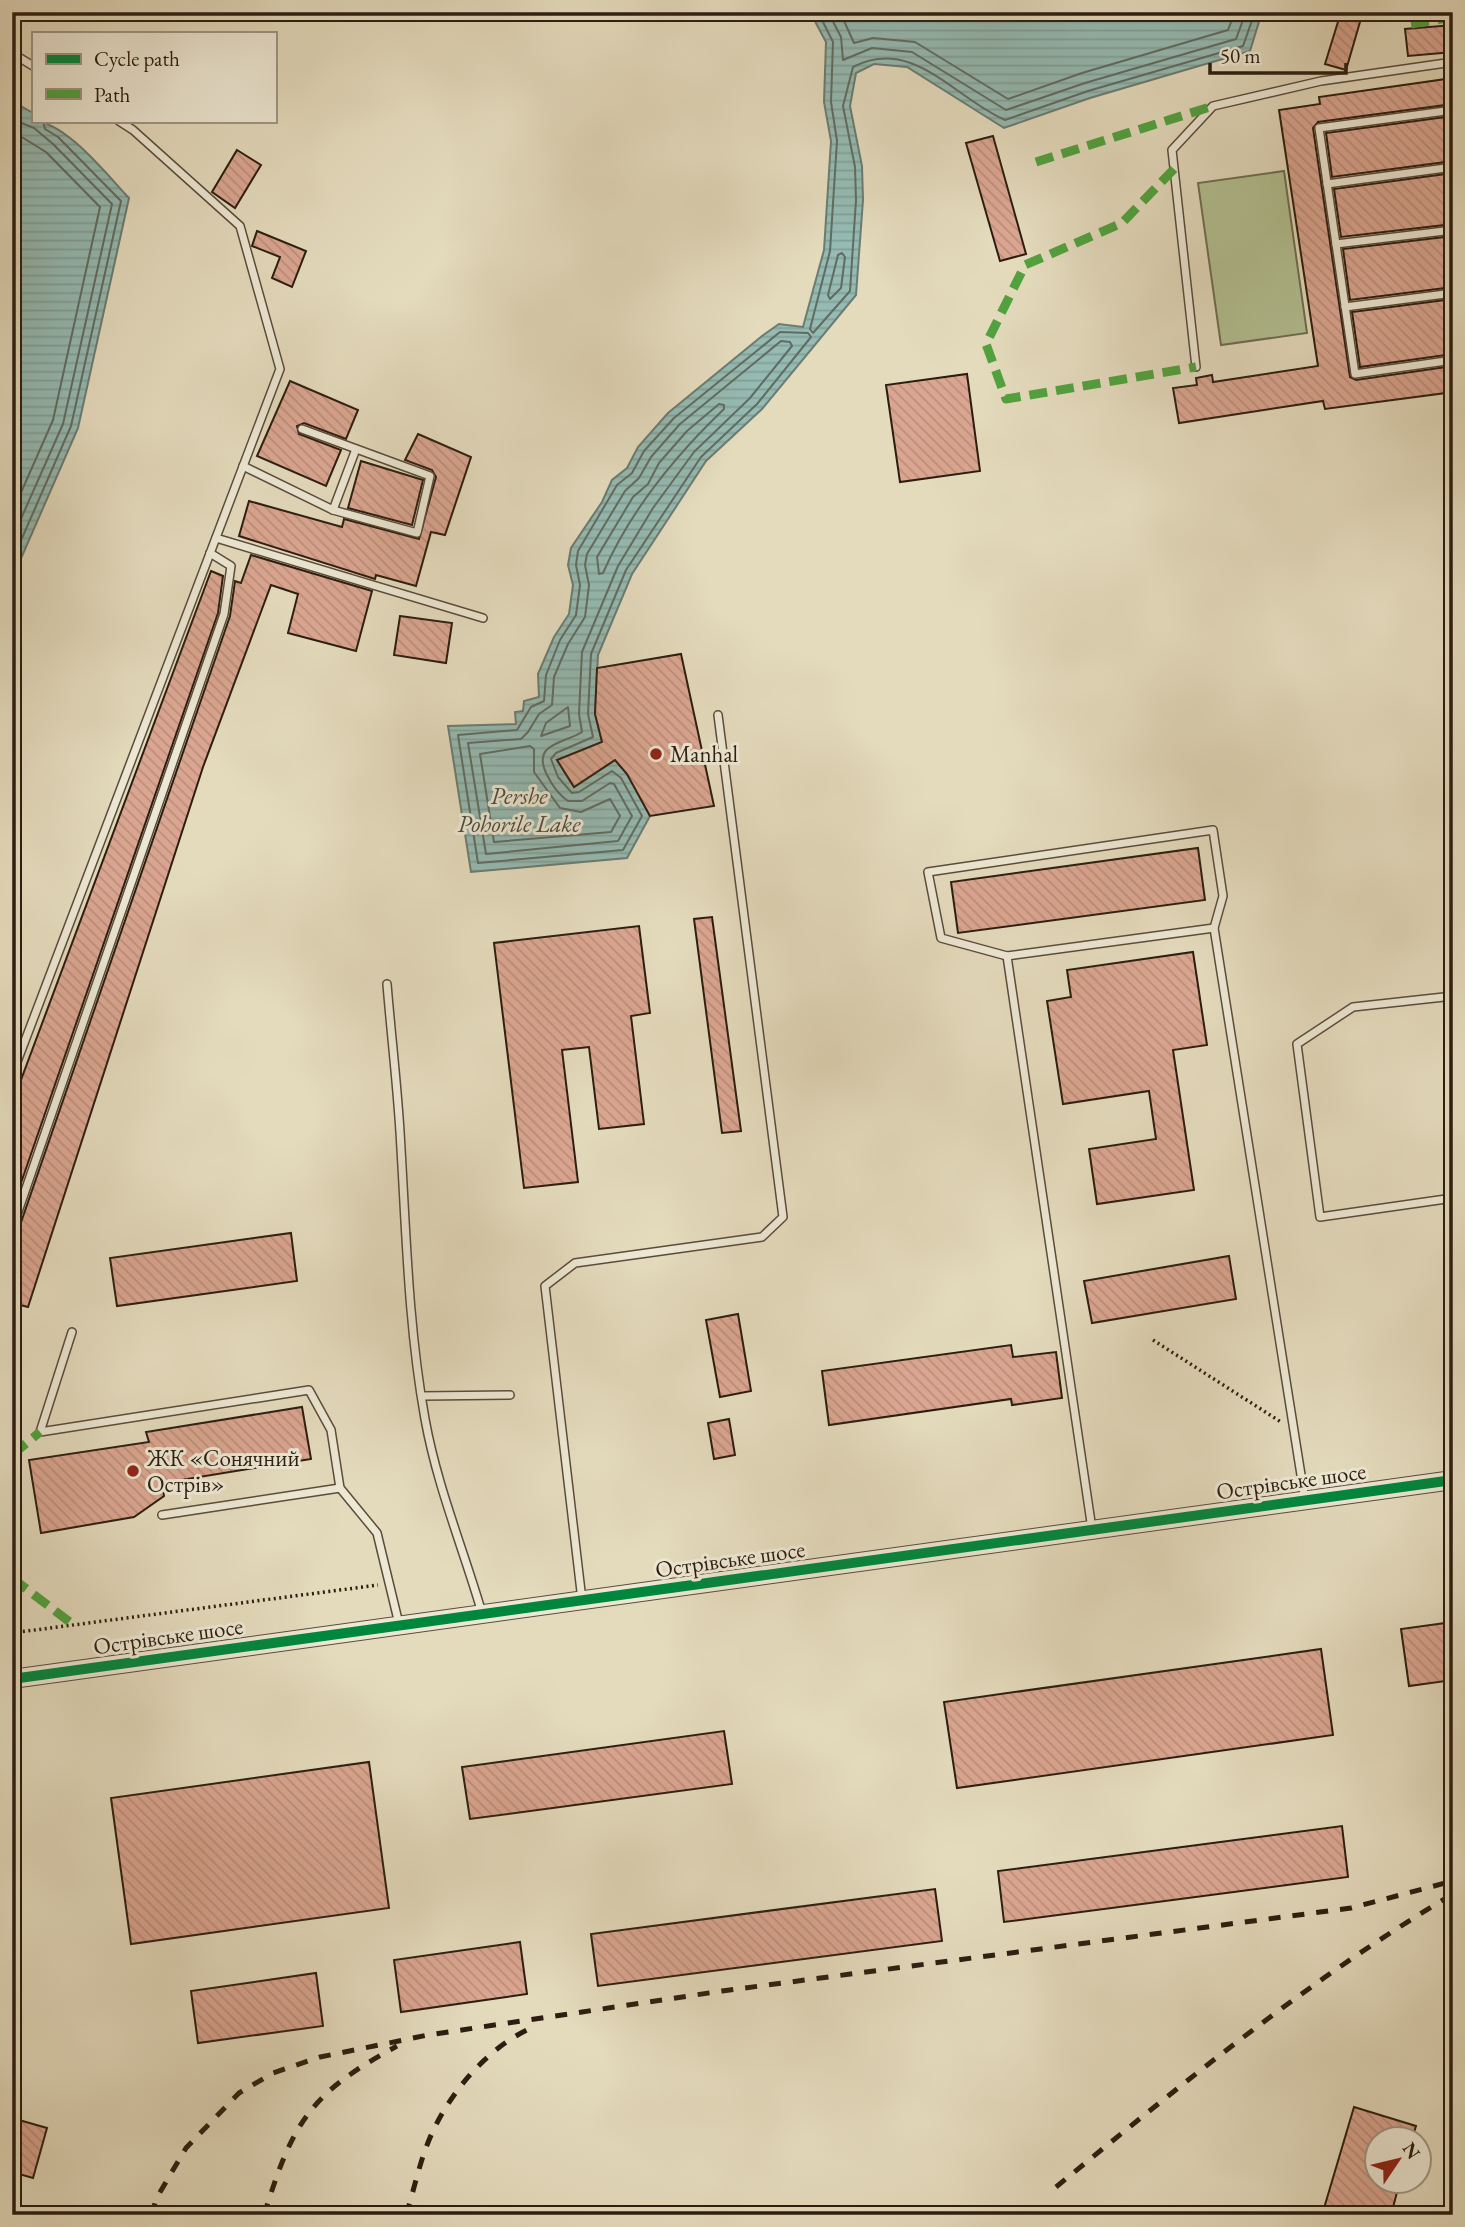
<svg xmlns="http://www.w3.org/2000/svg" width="1465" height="2227" font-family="'EB Garamond',serif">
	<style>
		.green { fill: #b2c092; stroke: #6f6e51; stroke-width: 2 }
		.water { fill: url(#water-rules); stroke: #6b7c72; stroke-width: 2 }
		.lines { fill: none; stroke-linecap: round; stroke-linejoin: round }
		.shore { stroke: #606c62; stroke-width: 2 }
		.building { fill: url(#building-back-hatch); stroke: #2c1d10; stroke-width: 2 }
		.service-casing { stroke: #5a4c3b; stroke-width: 10 }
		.tertiary-casing { stroke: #5a4c3b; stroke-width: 20 }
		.path { stroke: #2c1d10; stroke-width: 3.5; stroke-dasharray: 2 3.5; stroke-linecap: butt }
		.service { stroke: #ede8d4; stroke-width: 7 }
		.tertiary { stroke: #ede8d4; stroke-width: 18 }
		.rail { stroke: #2c1d10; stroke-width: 5; stroke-dasharray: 12 12; stroke-linecap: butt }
		.quiet { stroke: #51a23f; stroke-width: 9; stroke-dasharray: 18 9; stroke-linecap: butt }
		.cycleway-casing { stroke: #ede8d4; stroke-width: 15 }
		.cycleway { stroke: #00873e; stroke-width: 10 }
		.poi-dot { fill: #8f2418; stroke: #ede8d4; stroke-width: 2.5 }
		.labels { text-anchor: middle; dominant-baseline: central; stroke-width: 6; stroke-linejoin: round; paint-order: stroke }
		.poi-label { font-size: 23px; fill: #2c1d10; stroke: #ede8d4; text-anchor: start }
		.street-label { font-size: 23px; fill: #2c1d10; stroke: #ede8d4 }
		.water-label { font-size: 24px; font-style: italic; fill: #4c4c41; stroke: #ede8d4 }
	</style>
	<defs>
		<pattern id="water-rules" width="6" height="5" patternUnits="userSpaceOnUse" patternTransform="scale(1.75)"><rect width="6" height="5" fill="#95bbb3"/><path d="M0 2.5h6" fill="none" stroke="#81a099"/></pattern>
		<pattern id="building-back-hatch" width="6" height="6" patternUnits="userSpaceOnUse" patternTransform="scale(1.75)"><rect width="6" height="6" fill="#dba691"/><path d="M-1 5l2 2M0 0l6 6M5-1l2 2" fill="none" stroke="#bc8e7c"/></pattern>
	</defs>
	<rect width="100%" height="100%" fill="#e4dbbd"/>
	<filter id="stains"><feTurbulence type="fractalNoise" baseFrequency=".00286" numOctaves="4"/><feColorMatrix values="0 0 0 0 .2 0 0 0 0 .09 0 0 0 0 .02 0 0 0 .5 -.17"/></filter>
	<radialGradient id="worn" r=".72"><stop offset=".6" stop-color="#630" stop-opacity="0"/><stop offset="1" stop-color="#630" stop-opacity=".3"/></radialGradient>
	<polygon class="green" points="1284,171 1307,333 1221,345 1198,183"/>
	<g class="water">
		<polygon points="810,12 1262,12 1250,51 1090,98 1004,128 907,67 874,64 856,73 850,106 862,166 863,200 856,295 762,409 706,461 632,574 598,655 595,714 602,742 557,760 574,787 615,760 627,774 650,816 627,858 471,872 448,726 516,724 515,712 523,711 524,701 539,697 538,674 554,637 569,614 573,585 568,565 571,548 602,502 612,480 627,468 638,447 668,413 762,336 779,324 803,327 824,250 831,141 824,102 826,42"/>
		<path d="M12 101 33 113V121C65 121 107 175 129 198L78 428 12 579Z"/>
	</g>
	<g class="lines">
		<g class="shore">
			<path d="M818 12 833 42 831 102 837 141 830 251 810 329 813 333 850 291 856 200 855 167 843 106 853 67C913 36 954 98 1005 120L1088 91 1243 46 1255 12"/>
			<polyline points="828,12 841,37 843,60 872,48 912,52 1006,110 1085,83 1236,39 1246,12"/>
			<polyline points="840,12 854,43 873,38 915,42 1008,99 1082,73 1228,30 1235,12"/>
			<polyline points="12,119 34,128 53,144 112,204 63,424 12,539"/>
			<polyline points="12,131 46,152 100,207 53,420 12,513"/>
			<polygon points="842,253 845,257 841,288 830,299 828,295 838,255"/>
			<polygon points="780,332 808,333 811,337 757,404 701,457 626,570 591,654 588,714 593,737 556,753 551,759 558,777 572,793 579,792 612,771 621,778 642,816 623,850 478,863 458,735 517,730 531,707 544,701 546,675 560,640 576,615 580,585 576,565 578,551 617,485 632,473 644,451 674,418"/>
			<path d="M781 341 790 342 792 346 750 398 694 452 653 508 618 566 582 652 579 714 582 732C563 744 531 743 547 775 552 785 559 795 568 801H582L610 783 614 784 632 816 618 841 486 854 468 743 521 739 528 732 539 714 552 705 554 677 568 644 585 617 589 585 585 565 587 554 625 491 639 478 651 457 680 424Z"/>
			<path d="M719 404 724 405V409C676 455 630 511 603 573L599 574 597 557 633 497 648 484 659 463 687 431Z"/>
			<polyline points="12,561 71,426 121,201 58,137 45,129 43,121"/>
			<polygon points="568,707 570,726 541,736 546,723"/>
			<polygon points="530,746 534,749 534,772 560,808 581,812 610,799 620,816 611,832 494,842 480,754"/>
		</g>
	</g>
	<g class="building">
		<polygon points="1341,12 1362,15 1346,70 1325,64"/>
		<polygon points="1453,25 1453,52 1408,56 1405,29"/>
		<polygon points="1453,78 1453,104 1318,122 1313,128 1350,377 1356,380 1453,366 1453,392 1325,409 1323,401 1179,423 1173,388 1197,385 1196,378 1212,375 1213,382 1318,366 1279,110 1320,104 1319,97"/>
		<polygon points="1453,116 1453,161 1332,177 1326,133"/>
		<polygon points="993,136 1026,254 1000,261 966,143"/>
		<polygon points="237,150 261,165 235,208 212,192"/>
		<polygon points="1453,173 1453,224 1341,237 1334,189"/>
		<polygon points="257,231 306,251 292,287 272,278 280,257 252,246"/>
		<polygon points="1453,236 1453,287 1350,300 1343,249"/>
		<polygon points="1453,299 1453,354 1360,367 1352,312"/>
		<polygon points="967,374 980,471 900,482 886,385"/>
		<polygon points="290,381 358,410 346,439 304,423 297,426 299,434 341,450 326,486 257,456"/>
		<polygon points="418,434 471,457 445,535 431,532 416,586 376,575 375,579 239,536 249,501 342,527 344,519 419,539 436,477 432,470 405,460"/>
		<polygon points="361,461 423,480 412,525 348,508"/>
		<polygon points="251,555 372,591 356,651 288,633 298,594 271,585 203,767 28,1307 12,1303 12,1262 17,1246 12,1245 12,1235 18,1231 230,616 235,581 241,583"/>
		<polygon points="211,571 223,576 218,613 12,1209 12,1104"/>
		<polygon points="400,616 452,623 446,663 394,655"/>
		<polygon points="681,654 714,806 650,816 627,774 615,760 574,787 557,760 602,742 595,714 597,668"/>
		<polygon points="1198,848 1205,900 958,933 951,882"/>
		<polygon points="712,917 741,1131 722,1133 694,919"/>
		<polygon points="639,926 650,1013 631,1016 644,1124 599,1129 589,1047 562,1050 578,1182 524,1188 494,943"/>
		<polygon points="1193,952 1207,1045 1173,1050 1194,1190 1097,1204 1089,1149 1156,1139 1149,1091 1063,1104 1047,1001 1071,997 1067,970"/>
		<polygon points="291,1233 297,1281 117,1306 110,1258"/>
		<polygon points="1229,1256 1236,1299 1092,1323 1084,1281"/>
		<polygon points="738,1314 751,1391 720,1397 706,1320"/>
		<polygon points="1011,1345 1013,1357 1056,1352 1062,1398 1012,1405 1011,1399 829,1425 822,1371"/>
		<polygon points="302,1407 311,1459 162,1483 164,1496 134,1517 41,1533 29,1460 149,1442 146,1432"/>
		<polygon points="729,1419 735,1455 714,1459 708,1423"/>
		<polygon points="1453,1622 1453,1680 1409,1686 1401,1629"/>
		<polygon points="1321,1649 1333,1735 957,1788 944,1702"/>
		<polygon points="724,1731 732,1784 470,1819 462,1767"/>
		<polygon points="369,1762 389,1908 131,1944 111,1798"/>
		<polygon points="1342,1826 1348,1877 1004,1922 998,1871"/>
		<polygon points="935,1889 942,1941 598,1986 591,1934"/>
		<polygon points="520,1942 527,1994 401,2012 394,1960"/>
		<polygon points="316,1973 323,2026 198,2043 191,1991"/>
		<polygon points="1354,2107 1416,2126 1412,2139 1377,2139 1377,2181 1400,2181 1391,2215 1322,2215"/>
		<polygon points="12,2118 47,2128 33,2178 12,2172"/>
	</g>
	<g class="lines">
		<g class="service-casing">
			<g id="service">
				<polyline points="12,53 33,66"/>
				<polyline points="1453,110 1319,128 1355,374 1453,360"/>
				<polyline points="1327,184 1453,167"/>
				<polyline points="1336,244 1453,230"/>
				<polyline points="1345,307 1453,293"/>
				<polyline points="1196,367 1172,150 1213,106 1321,81 1453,62"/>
				<polyline points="302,429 430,476 417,533 333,510"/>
				<polyline points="243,466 333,510 356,449"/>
				<polyline points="216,538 483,618"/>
				<polyline points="1007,956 941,938 928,872 1213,830 1223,896 1214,928"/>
				<path d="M387 984C391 1033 397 1083 400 1132 406 1228 408 1325 425 1419 437 1486 463 1548 482 1613"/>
				<polyline points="1453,996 1353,1007 1297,1044 1320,1217 1453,1198"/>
				<polyline points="12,1075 280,369 240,226 133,130 119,121"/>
				<polyline points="12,1229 224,614 231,566 210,553"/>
				<polyline points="72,1332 40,1432 309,1390 331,1430 340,1488 377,1533 399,1624"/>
				<polyline points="422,1396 510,1395"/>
				<polyline points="162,1515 340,1488"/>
				<polyline points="1092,1529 1007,956 1214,928 1305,1500"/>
				<polyline points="582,1600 545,1286 575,1263 762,1237 783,1217 718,715"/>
			</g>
		</g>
		<g class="tertiary-casing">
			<polyline id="tertiary" points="12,1679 1453,1480"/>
		</g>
		<g class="path">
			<polyline points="1153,1340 1281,1422"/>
			<polyline points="12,1633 378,1585"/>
		</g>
		<use href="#service" class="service"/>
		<use href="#tertiary" class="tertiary"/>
		<g class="rail">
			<path d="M1056 2187C1183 2083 1311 1978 1453 1894"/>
			<polyline points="152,2215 156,2199 186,2148 239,2093 273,2073 320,2057 428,2035 722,1991 1351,1908 1453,1881"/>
			<path d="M264 2215C293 2122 309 2094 397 2046"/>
			<path d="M406 2215C415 2187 421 2154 435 2127 455 2086 493 2043 536 2026"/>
		</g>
		<g class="quiet">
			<polyline points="1411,24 1453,17"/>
			<polyline points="1036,162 1213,106"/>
			<polyline points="1174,169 1122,223 1025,265 986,344 1006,399 1196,367"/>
			<polyline points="12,1455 40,1432"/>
			<polyline points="12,1578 75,1626"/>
		</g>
		<g class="cycleway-casing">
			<polyline id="cycleway" points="12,1679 1453,1480"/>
		</g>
		<use href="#cycleway" class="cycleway"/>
	</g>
	<g class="poi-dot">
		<circle cx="656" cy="754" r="7"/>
		<circle cx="133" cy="1471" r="7"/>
	</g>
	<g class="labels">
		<g class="poi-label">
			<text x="670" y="754">Manhal</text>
			<text x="147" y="1458">ЖК «Сонячний<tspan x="147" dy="26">Острів»</tspan></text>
		</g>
		<g class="street-label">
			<text transform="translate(1291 1481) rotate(-8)">Острівське шосе</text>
			<text transform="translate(730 1559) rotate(-8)">Острівське шосе</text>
			<text transform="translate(168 1636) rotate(-8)">Острівське шосе</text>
		</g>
		<g class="water-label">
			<text x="519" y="795">Pershe<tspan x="519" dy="28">Pohorile Lake</tspan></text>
		</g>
	</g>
	<rect width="1465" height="2227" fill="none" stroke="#e4dbbd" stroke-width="42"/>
	<rect x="14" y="14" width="1437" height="2199" fill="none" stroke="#2c1d10" stroke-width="3.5"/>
	<rect x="21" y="21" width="1423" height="2185" fill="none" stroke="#2c1d10" stroke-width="2"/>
	<rect x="32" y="32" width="245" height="91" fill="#ede8d4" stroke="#a09786" stroke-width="2"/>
	<rect x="46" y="54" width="35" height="10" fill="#00873e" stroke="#a09786" stroke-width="2"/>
	<text x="94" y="66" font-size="21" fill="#2c1d10">Cycle path</text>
	<rect x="46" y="89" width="35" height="10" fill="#51a23f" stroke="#a09786" stroke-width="2"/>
	<text x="94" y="102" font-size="21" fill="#2c1d10">Path</text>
	<g transform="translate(1398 2160) rotate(55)"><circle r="33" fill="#ede8d4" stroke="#a09786" stroke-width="2"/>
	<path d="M0-5L12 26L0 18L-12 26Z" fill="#8f2418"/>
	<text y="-10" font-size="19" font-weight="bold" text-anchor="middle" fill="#2c1d10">N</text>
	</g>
	<path d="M1210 63v10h136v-10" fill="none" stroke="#2c1d10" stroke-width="3.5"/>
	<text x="1220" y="63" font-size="21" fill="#2c1d10" stroke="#ede8d4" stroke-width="5" paint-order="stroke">50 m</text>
	<rect width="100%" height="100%" filter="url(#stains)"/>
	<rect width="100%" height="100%" fill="url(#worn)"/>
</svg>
